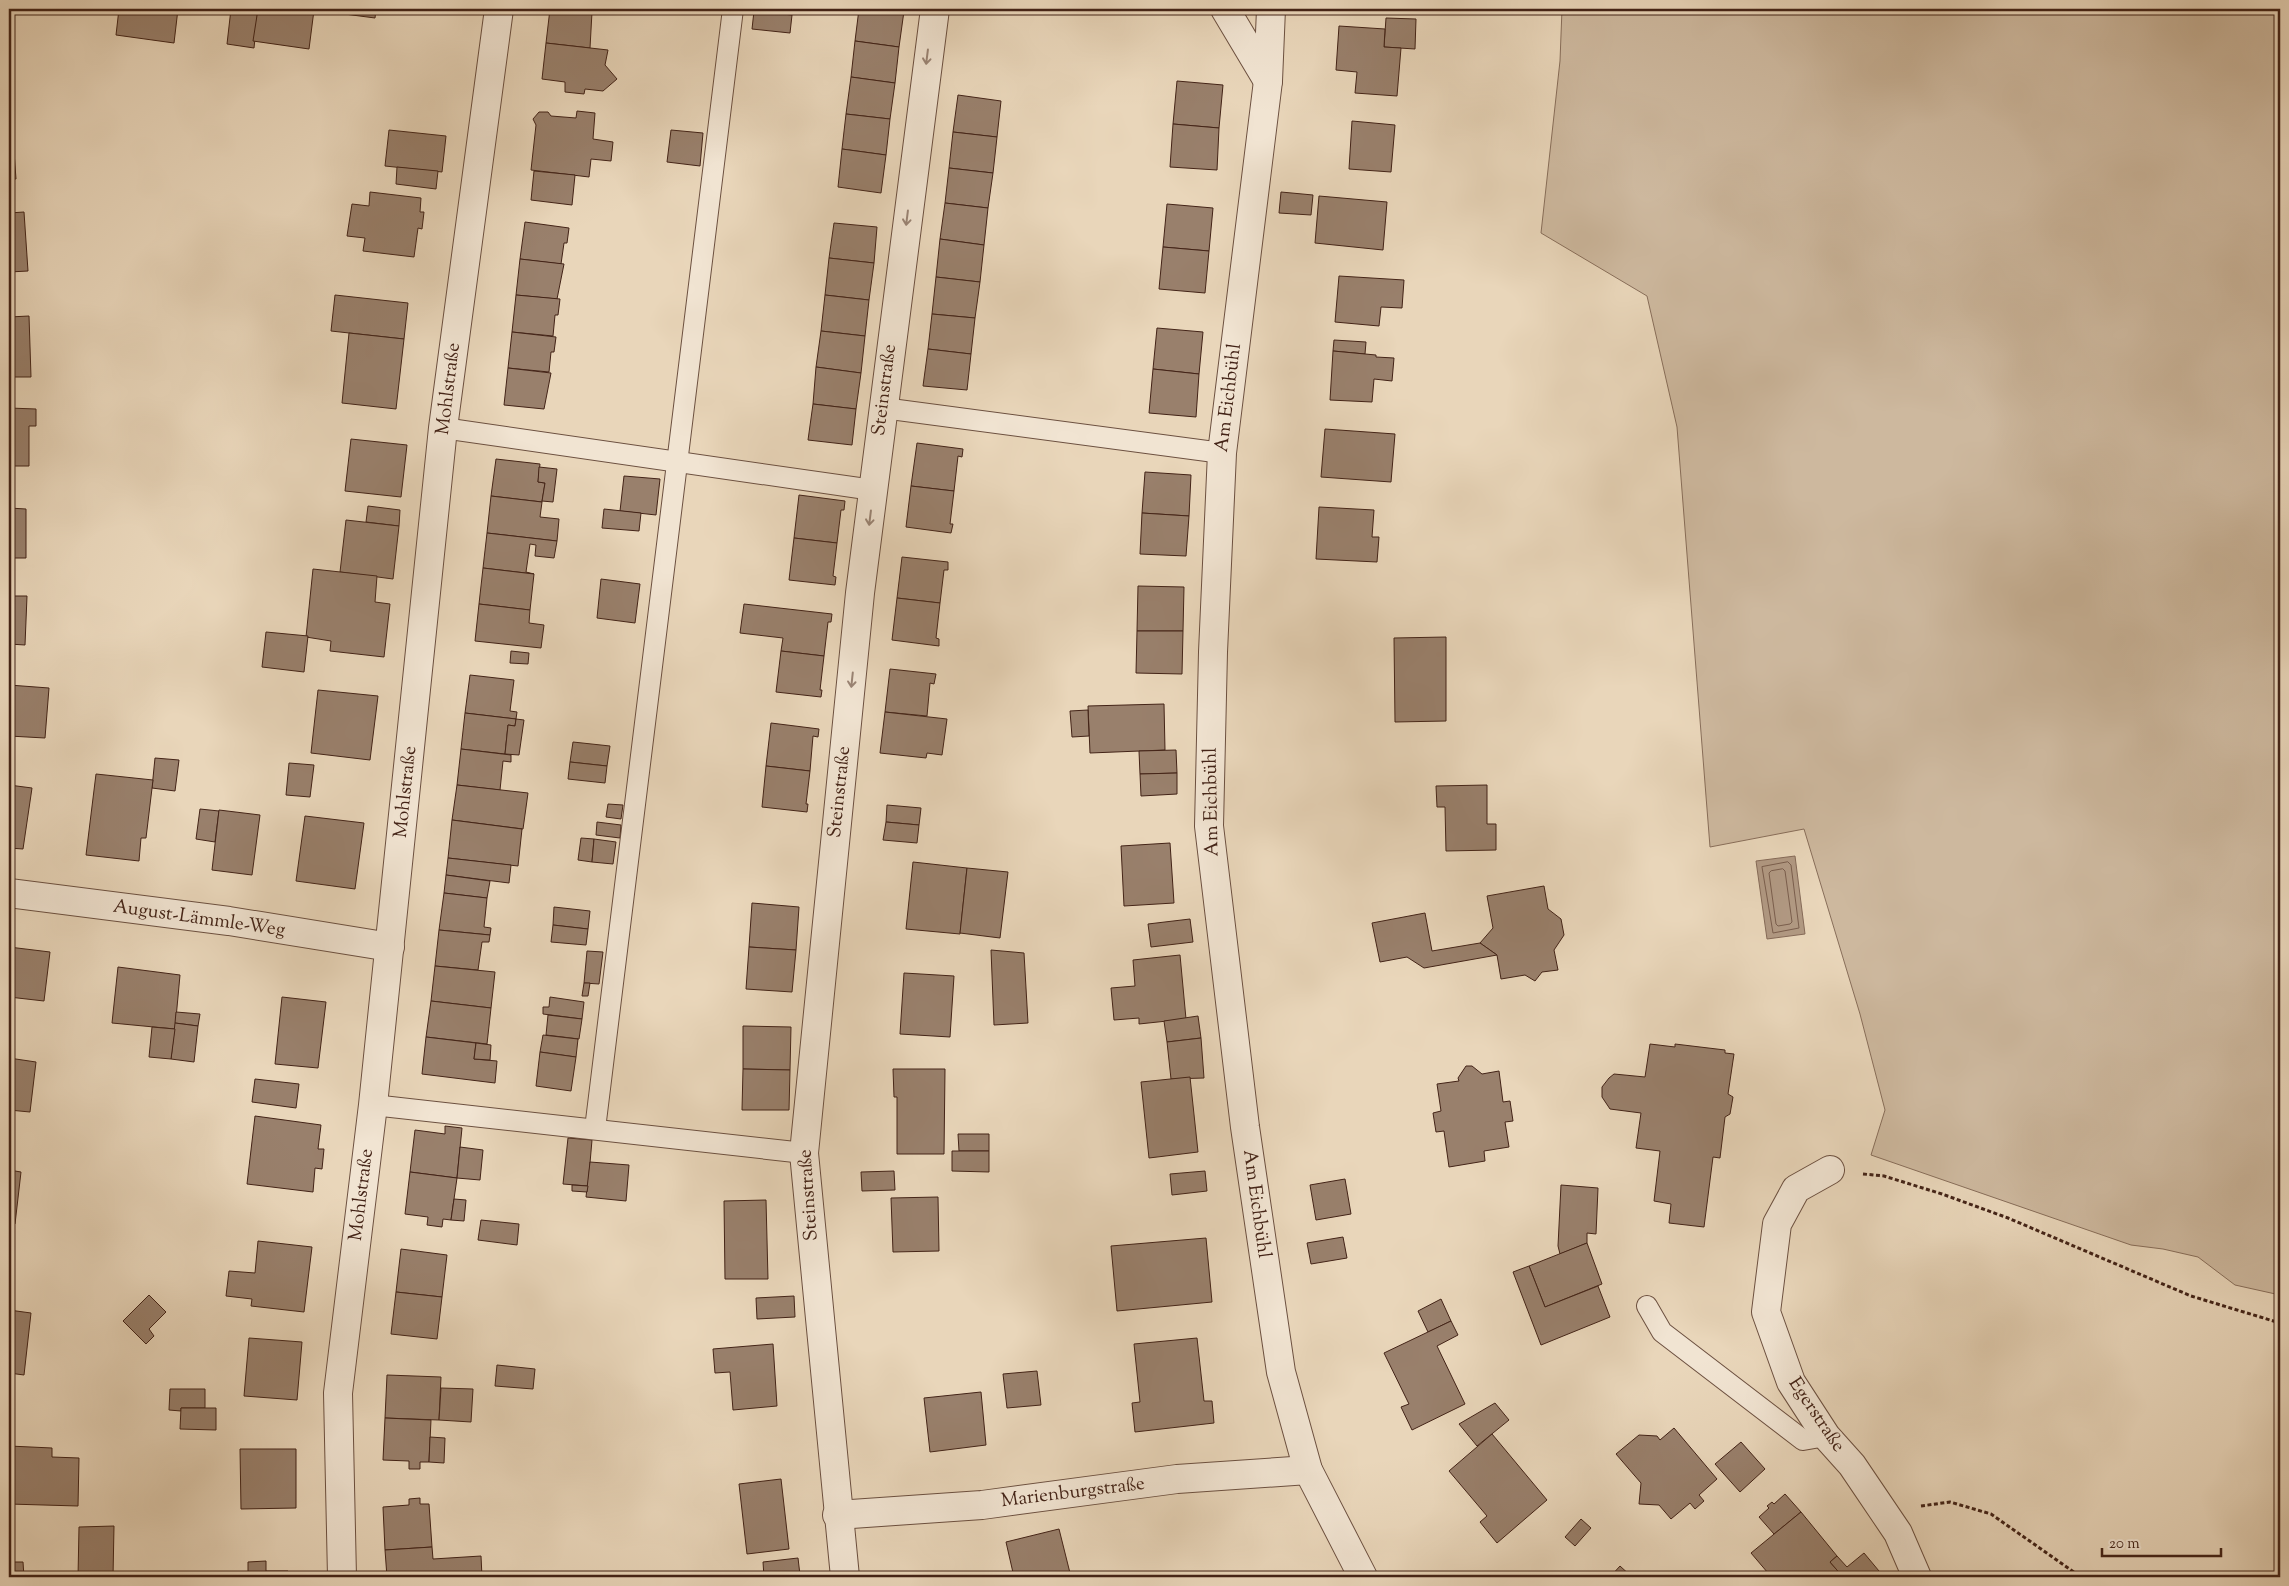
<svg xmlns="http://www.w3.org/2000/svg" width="2289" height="1586" font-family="'Sorts Mill Goudy',serif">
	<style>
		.green { fill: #cdb89e; stroke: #886e5a }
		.water { fill: #b19983; stroke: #856a58 }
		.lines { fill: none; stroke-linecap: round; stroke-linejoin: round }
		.shore { stroke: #7a5e4d; stroke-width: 1 }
		.building { fill: #99806c; stroke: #432317 }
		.service-casing { stroke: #6c5040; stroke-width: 22 }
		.minor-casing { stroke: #6c5040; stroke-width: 30 }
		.path { stroke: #432317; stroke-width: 3; stroke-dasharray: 4 2.5; stroke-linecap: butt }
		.service { stroke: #f1e4d2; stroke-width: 20 }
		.minor { stroke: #f1e4d2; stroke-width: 28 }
		.oneway { stroke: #9a8474 }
		.labels { text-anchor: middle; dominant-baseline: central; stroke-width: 4; stroke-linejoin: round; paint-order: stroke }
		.street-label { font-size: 19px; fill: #432317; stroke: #f1e4d2 }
	</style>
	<rect width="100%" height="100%" fill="#e9d6ba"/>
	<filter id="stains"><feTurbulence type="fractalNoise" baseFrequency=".004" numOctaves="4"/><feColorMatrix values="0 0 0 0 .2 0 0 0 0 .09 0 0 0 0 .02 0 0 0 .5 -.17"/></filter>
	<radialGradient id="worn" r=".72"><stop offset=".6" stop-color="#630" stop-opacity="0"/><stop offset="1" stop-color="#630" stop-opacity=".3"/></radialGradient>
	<polygon class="green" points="1562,9 2280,9 2280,1295 2235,1285 2198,1257 2163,1249 2131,1245 1871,1155 1885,1110 1860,1014 1804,829 1710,847 1677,427 1647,296 1541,233 1560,61"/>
	<polygon class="water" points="1795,856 1805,934 1767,939 1756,861"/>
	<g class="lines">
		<g class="shore">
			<polygon points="1788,862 1791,865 1799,928 1773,933 1762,867"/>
			<polygon points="1783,869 1785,871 1792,922 1790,924 1778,926 1776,924 1769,873 1771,871"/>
		</g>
	</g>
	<g class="building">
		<polygon points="119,9 178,9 174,43 116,35"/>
		<polygon points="231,9 258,9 254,48 227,44"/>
		<polygon points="258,9 376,9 375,18 314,10 309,49 253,41"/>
		<polygon points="550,9 592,12 590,48 546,43"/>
		<polygon points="565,9 595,9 594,12"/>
		<polygon points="754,9 793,9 792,15 754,11"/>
		<polygon points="859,9 904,11 899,47 855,41"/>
		<polygon points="754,11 792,15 790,33 752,29"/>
		<polygon points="1386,18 1416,19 1415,49 1384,47"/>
		<polygon points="1339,26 1385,29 1384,47 1401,48 1397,96 1355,93 1357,72 1336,70"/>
		<polygon points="855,41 899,47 895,83 851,77"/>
		<polygon points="546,43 608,50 605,65 617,79 603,91 585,89 584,94 565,92 565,82 542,79"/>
		<polygon points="851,77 895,83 890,119 846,114"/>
		<polygon points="1177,81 1223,85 1219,128 1173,124"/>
		<polygon points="958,95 1001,101 997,137 953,132"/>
		<polygon points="577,111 595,113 593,139 613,142 611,161 591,159 589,177 531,170 536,125 533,119 539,112 548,112 551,116 576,118"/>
		<polygon points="846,114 890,119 886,155 842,149"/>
		<polygon points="1352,121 1395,125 1391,172 1349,169"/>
		<polygon points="1173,124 1219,128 1217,170 1170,167"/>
		<polygon points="9,125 12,125 16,179 9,179"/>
		<polygon points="389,130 446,136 442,172 385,166"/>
		<polygon points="671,130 703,133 700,166 667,162"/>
		<polygon points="953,132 997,137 993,173 949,168"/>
		<polygon points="842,149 886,155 881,193 838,187"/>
		<polygon points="397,167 438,171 436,189 396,184"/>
		<polygon points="949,168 993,173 988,208 945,203"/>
		<polygon points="534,171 575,175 572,205 531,200"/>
		<polygon points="370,192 421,198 420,212 424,212 422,229 418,228 414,257 363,251 365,238 347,236 352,204 369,206"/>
		<polygon points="1281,192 1313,195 1311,215 1279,213"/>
		<polygon points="1319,196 1387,202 1383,250 1315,243"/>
		<polygon points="945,203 988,208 984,245 940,239"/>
		<polygon points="1167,204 1213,208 1209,251 1163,247"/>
		<polygon points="24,212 28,271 9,272 9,213"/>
		<polygon points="525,222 569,228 567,243 564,243 561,264 520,259"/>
		<polygon points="834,223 877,227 874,263 829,258"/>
		<polygon points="940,239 984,245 980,282 936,277"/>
		<polygon points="1163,247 1209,251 1205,293 1159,289"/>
		<polygon points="829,258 874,263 869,300 825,295"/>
		<polygon points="520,259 564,264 557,299 516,295"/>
		<polygon points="1339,276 1404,280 1402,308 1381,307 1379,326 1335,322"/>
		<polygon points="936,277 980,282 975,318 932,314"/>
		<polygon points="335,295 408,303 404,339 331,331"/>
		<polygon points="516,295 560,299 558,315 555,315 553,336 512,332"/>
		<polygon points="825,295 869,300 865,336 821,331"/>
		<polygon points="932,314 975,318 971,354 928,349"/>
		<polygon points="29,316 31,377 9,377 9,317"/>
		<polygon points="1157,328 1203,332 1199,374 1153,369"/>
		<polygon points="821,331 865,336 861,373 816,367"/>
		<polygon points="512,332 556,337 554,352 551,352 549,372 508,368"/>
		<polygon points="349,333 404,339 396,409 342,403"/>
		<polygon points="1334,340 1366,342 1365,354 1333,351"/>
		<polygon points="928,349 971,354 967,390 923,386"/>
		<polygon points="1333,351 1376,355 1376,357 1394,358 1392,381 1374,379 1372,402 1330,400"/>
		<polygon points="816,367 861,373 856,409 813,404"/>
		<polygon points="508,368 551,373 544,409 504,405"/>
		<polygon points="1153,369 1199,374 1196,417 1149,413"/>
		<polygon points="813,404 856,409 852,445 808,440"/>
		<polygon points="9,408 36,409 36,426 29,426 29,466 9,466"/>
		<polygon points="1325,429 1395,434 1391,482 1321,477"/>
		<polygon points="351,439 407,445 401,497 345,491"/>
		<polygon points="917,443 963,449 962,457 958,456 954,491 911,486"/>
		<polygon points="496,459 540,464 538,482 545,483 542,502 491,496"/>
		<polygon points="539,467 557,469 553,502 542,501 545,483 538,482"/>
		<polygon points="1145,472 1191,475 1189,516 1142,513"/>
		<polygon points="624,476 660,479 656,515 620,511"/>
		<polygon points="911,486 954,491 950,524 953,524 951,533 906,527"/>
		<polygon points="799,495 845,501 844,510 841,510 837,543 794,538"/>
		<polygon points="491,496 542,502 540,517 559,519 557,541 487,533"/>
		<polygon points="368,506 400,510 399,526 366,522"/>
		<polygon points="1319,507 1374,510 1372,537 1379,537 1377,562 1316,559"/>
		<polygon points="9,508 26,509 26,558 9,558"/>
		<polygon points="604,509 641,513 639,531 602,528"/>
		<polygon points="1142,513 1189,516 1186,556 1140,554"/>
		<polygon points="346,520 399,526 393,579 340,572"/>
		<polygon points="487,533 557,541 554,558 535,556 536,545 530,544 526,572 534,574 483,568"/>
		<polygon points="794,538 837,543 833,576 836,577 835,585 789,580"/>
		<polygon points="902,557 948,562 948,570 944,570 940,603 897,598"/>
		<polygon points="483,568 534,574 530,610 479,604"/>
		<polygon points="313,569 377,576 375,602 390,604 384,657 330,651 331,641 306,637"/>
		<polygon points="601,579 640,584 635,623 597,618"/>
		<polygon points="1138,586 1184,587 1183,631 1137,631"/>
		<polygon points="9,596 27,596 25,645 9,644"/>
		<polygon points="897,598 940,603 936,638 939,639 939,646 892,640"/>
		<polygon points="479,604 530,610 529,623 544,625 541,648 475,641"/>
		<polygon points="744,604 832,614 831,622 828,622 824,656 781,651 783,638 740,633"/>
		<polygon points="1137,631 1183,631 1182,674 1136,673"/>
		<polygon points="266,632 308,636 304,672 262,667"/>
		<polygon points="1446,637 1446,721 1395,722 1394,638"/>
		<polygon points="511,651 529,653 528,664 510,663"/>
		<polygon points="781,651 824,656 820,690 822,690 821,697 776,692"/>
		<polygon points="890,669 936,674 934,684 930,683 927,716 885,712"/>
		<polygon points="470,675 514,680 510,711 517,712 516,719 465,713"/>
		<polygon points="9,685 49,688 45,738 9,736"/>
		<polygon points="318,690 378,696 370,760 311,753"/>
		<polygon points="1164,704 1165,750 1090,753 1088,706"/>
		<polygon points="1088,710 1089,736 1072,737 1070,711"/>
		<polygon points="885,712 947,719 942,755 927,753 926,758 880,753"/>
		<polygon points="465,713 516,719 515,726 508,725 505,754 461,749"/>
		<polygon points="516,719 524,720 519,755 505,754 508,725 515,726"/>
		<polygon points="771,723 819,729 818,737 813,736 810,771 766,766"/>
		<polygon points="573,742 610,746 607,766 570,762"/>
		<polygon points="461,749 511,755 511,762 503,761 500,790 457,785"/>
		<polygon points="1176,750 1177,773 1140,774 1139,751"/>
		<polygon points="155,758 179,760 175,791 152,788"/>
		<polygon points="570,762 607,766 605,783 568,779"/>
		<polygon points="289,763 314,765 310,797 286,795"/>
		<polygon points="766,766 810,771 806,804 808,804 807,812 762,807"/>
		<polygon points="1177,773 1177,794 1141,796 1140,774"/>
		<polygon points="96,774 153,780 146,838 141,838 139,861 86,855"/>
		<polygon points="9,785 32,788 23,849 9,848"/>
		<polygon points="457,785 528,793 523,829 452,820"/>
		<polygon points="1487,785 1487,824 1496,824 1496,850 1446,851 1445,807 1437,807 1436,786"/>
		<polygon points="608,804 623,805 621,819 606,817"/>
		<polygon points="887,805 921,808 919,825 886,822"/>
		<polygon points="200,809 219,811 215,842 196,839"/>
		<polygon points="219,810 260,815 252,875 212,870"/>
		<polygon points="305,816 364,823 355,889 296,881"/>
		<polygon points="452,820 522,829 518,866 448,858"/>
		<polygon points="597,822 621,825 620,838 596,835"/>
		<polygon points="886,822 919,825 917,843 883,840"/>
		<polygon points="581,838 594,839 592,862 578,860"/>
		<polygon points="594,839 616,842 613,864 592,862"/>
		<polygon points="1170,843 1174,903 1124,906 1121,846"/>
		<polygon points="448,858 511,865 509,883 446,875"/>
		<polygon points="913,862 967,868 960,934 906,929"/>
		<polygon points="967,868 1008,872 1000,938 960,933"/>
		<polygon points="446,875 490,881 487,898 444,893"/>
		<polygon points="1544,886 1548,909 1561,919 1564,935 1554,950 1558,970 1542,972 1535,981 1525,975 1501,979 1497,955 1480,943 1493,928 1487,896"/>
		<polygon points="444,893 487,898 484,927 491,928 490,935 439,930"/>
		<polygon points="752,903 799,907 796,950 749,947"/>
		<polygon points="554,907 590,911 588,929 553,925"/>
		<polygon points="1425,913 1432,951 1480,943 1497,955 1424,968 1407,957 1380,962 1372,923"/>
		<polygon points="1190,919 1193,942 1151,947 1148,924"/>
		<polygon points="553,925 588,929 586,945 551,942"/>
		<polygon points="439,930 490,935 489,942 482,942 478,970 435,966"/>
		<polygon points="9,947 50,952 44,1001 9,997"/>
		<polygon points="749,947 796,950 792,992 746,989"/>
		<polygon points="991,950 1024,953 1028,1023 994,1025"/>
		<polygon points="587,951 603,952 599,984 584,983"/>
		<polygon points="1180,955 1186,1019 1139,1024 1139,1018 1114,1020 1111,988 1135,986 1133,960"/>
		<polygon points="435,966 495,972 491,1008 431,1001"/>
		<polygon points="118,967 180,975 175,1029 112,1023"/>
		<polygon points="904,973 954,976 950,1037 900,1034"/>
		<polygon points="584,983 590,983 588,996 582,996"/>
		<polygon points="282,997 326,1002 318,1068 275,1064"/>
		<polygon points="550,997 584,1002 582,1019 543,1014 543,1007 549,1007"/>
		<polygon points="431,1001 491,1008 487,1044 426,1037"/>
		<polygon points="176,1012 200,1014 198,1026 175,1023"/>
		<polygon points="548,1015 582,1019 579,1039 546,1035"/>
		<polygon points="1198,1016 1201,1038 1167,1042 1164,1021"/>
		<polygon points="175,1023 198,1026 194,1062 171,1059"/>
		<polygon points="743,1026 791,1027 790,1070 743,1069"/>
		<polygon points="152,1027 175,1029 171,1059 149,1057"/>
		<polygon points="543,1035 578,1039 576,1057 540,1052"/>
		<polygon points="426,1037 476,1043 474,1059 497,1061 495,1083 422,1074"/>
		<polygon points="1201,1038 1204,1078 1171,1079 1167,1042"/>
		<polygon points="476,1043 491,1045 490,1060 474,1059"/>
		<polygon points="1650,1044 1675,1047 1675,1044 1725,1050 1725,1053 1734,1054 1728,1094 1733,1097 1730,1114 1725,1117 1720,1158 1713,1157 1704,1227 1669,1223 1671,1204 1654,1201 1660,1151 1636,1148 1641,1113 1610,1109 1602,1097 1602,1087 1609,1078 1614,1074 1645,1077"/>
		<polygon points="540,1052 576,1057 571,1091 536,1086"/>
		<polygon points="9,1058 36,1062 30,1112 9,1110"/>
		<polygon points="1466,1066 1472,1066 1482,1074 1499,1071 1503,1102 1510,1101 1513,1121 1505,1122 1509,1147 1484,1151 1485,1161 1449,1167 1444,1131 1436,1132 1433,1113 1441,1111 1437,1084 1459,1081 1458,1078"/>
		<polygon points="743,1069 790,1070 789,1110 742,1110"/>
		<polygon points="893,1069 945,1069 944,1154 897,1154 897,1097 894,1097"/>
		<polygon points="1190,1077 1198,1152 1149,1158 1141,1082"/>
		<polygon points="255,1079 299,1084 296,1108 252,1102"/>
		<polygon points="255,1116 321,1125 318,1149 324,1149 322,1169 315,1168 313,1192 247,1184"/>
		<polygon points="445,1126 462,1128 457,1178 410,1172 415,1130 445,1134"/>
		<polygon points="958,1134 989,1134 989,1151 959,1151"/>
		<polygon points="568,1138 592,1140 588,1186 563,1184"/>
		<polygon points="460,1147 483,1150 480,1180 457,1178"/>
		<polygon points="952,1151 989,1151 989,1172 952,1171"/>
		<polygon points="590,1162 629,1165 626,1201 586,1197"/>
		<polygon points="9,1170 21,1172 15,1224 9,1223"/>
		<polygon points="894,1171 895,1190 862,1191 861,1172"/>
		<polygon points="1205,1171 1207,1191 1172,1195 1170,1174"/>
		<polygon points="410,1172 457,1178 451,1220 443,1219 442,1227 427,1225 428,1217 405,1214"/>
		<polygon points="1345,1179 1351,1214 1316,1220 1310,1185"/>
		<polygon points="572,1185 588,1186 587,1192 572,1191"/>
		<polygon points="1561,1185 1598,1188 1596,1234 1587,1233 1587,1243 1560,1254 1558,1246"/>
		<polygon points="938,1197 939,1251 893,1252 891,1198"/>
		<polygon points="454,1199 466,1200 464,1221 451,1220"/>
		<polygon points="766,1200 768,1279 725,1279 724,1201"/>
		<polygon points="481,1220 519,1224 517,1245 478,1240"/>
		<polygon points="1343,1237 1347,1258 1311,1264 1307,1243"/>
		<polygon points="1206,1238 1212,1302 1117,1311 1111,1246"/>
		<polygon points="258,1241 312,1247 304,1312 251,1306 252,1299 226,1296 229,1271 255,1273"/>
		<polygon points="1587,1243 1602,1284 1545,1307 1529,1266"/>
		<polygon points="401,1249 447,1255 442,1297 396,1292"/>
		<polygon points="1529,1266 1545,1307 1598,1286 1610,1317 1541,1345 1513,1272"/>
		<polygon points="396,1292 442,1297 437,1339 391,1334"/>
		<polygon points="149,1295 166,1312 149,1329 154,1336 146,1344 123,1321"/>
		<polygon points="794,1296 795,1317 757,1319 756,1298"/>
		<polygon points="1441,1299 1451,1321 1428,1332 1418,1311"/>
		<polygon points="9,1310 31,1313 24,1375 9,1373"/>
		<polygon points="1451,1321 1458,1335 1437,1346 1465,1404 1412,1430 1401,1407 1409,1404 1384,1353"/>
		<polygon points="249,1338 302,1342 297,1400 244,1396"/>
		<polygon points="1197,1338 1204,1401 1212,1401 1214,1423 1135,1432 1132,1403 1140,1402 1134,1344"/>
		<polygon points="773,1344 777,1406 733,1410 730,1372 715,1373 713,1349"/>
		<polygon points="497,1365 535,1369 533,1389 495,1386"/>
		<polygon points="1037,1371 1041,1405 1007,1408 1003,1374"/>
		<polygon points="387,1375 441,1377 439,1420 385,1418"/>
		<polygon points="441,1388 473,1389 471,1422 439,1420"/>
		<polygon points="170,1389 205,1389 205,1408 181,1408 181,1411 169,1410"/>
		<polygon points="981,1392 986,1445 930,1452 924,1398"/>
		<polygon points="1495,1403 1509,1420 1477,1446 1459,1424"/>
		<polygon points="181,1408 216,1408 216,1430 180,1429"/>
		<polygon points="385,1418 431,1420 429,1462 420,1462 420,1469 409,1469 409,1461 383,1460"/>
		<polygon points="1674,1428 1717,1479 1699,1495 1704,1501 1695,1509 1690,1503 1671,1519 1659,1505 1639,1504 1641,1483 1616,1454 1639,1435 1657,1436 1660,1440"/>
		<polygon points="1492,1434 1547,1500 1497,1543 1480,1522 1487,1516 1449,1471"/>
		<polygon points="430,1437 445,1438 444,1463 429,1462"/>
		<polygon points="1741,1442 1765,1469 1740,1492 1715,1464"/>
		<polygon points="9,1446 52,1448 52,1457 79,1458 78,1506 9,1504"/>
		<polygon points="240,1449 296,1449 296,1508 241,1509"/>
		<polygon points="781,1479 789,1549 747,1554 739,1484"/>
		<polygon points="1785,1494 1801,1512 1774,1534 1759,1517 1769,1508 1767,1506 1772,1502 1774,1504"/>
		<polygon points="420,1498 420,1504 429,1504 432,1547 385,1550 383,1507 409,1505 409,1499"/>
		<polygon points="1801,1512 1837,1556 1830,1562 1843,1577 1763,1577 1768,1573 1751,1553"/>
		<polygon points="1581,1519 1591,1528 1575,1546 1565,1537"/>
		<polygon points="114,1526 113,1577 78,1577 79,1527"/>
		<polygon points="1059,1529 1071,1577 1014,1577 1006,1542"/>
		<polygon points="432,1547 433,1559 481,1556 482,1577 387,1577 385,1550"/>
		<polygon points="1864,1553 1884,1577 1843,1577 1830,1562 1837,1556 1847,1567"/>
		<polygon points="798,1558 800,1575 764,1577 763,1562"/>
		<polygon points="266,1561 266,1571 288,1571 288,1577 242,1577 245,1572 248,1572 248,1562"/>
		<polygon points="9,1562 23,1562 24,1577 9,1577"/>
		<polygon points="1620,1566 1632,1577 1610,1577"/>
	</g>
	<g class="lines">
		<g class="service-casing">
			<g id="service">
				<polyline points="883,408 1222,453"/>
				<polyline points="443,428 873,490"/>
				<polyline points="373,1105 804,1153"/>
				<polyline points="595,1129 733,9"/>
				<polyline points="1647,1306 1662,1332 1803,1440 1826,1436"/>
			</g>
		</g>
		<g class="minor-casing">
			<g id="minor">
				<polyline points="1225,9 1268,81"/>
				<polyline points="1271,9 1268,81 1222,453 1213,652 1209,826 1245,1127 1281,1372 1308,1470 1363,1577"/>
				<polyline points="9,893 229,921 390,947"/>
				<polyline points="1830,1170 1796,1189 1777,1224 1766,1312 1791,1382 1826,1436 1852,1465 1898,1533 1917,1577"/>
				<polyline points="837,1515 982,1505 1177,1479 1308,1470"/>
				<polyline points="342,1577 338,1393 373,1105 443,428 499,9"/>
				<polyline points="845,1577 804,1153 860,593 935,9"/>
			</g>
		</g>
		<g class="path">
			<polyline points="1863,1174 1884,1176 1942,1194 2008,1218 2191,1296 2280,1323"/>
			<polyline points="1921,1506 1950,1502 1991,1514 2081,1577"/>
		</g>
		<use href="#service" class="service"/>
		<use href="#minor" class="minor"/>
	</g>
	<defs><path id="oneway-shaft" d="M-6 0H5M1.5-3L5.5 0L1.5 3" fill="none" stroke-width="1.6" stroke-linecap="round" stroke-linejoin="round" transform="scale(1.25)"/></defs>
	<g class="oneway">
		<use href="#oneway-shaft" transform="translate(927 57) rotate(97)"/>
		<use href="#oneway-shaft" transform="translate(907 218) rotate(97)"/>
		<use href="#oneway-shaft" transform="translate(870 518) rotate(97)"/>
		<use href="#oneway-shaft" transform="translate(852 680) rotate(96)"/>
	</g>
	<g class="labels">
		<g class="street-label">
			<text transform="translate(449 389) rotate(-83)">Mohlstraße</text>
			<text transform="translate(885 390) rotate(-83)">Steinstraße</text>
			<text transform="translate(1229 398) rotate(-83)">Am Eichbühl</text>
			<text transform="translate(406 792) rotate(-84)">Mohlstraße</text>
			<text transform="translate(840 792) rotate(-84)">Steinstraße</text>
			<text transform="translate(1212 802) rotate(-91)">Am Eichbühl</text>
			<text transform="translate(199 919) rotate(8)">August-Lämmle-Weg</text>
			<text transform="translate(362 1195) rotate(-83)">Mohlstraße</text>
			<text transform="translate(809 1195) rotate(-94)">Steinstraße</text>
			<text transform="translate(1256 1204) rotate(82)">Am Eichbühl</text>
			<text transform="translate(1816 1415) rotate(56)">Egerstraße</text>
			<text transform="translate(1073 1493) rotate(-7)">Marienburgstraße</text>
		</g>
	</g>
	<rect width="2289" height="1586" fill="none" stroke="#e9d6ba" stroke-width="30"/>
	<rect x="10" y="10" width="2269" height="1566" fill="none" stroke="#432317" stroke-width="2.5"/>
	<rect x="15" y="15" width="2259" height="1556" fill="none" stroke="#432317"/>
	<path d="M2102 1548v8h119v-8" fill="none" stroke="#432317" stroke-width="2.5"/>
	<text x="2109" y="1548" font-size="15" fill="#432317" stroke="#f1e4d2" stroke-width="4" paint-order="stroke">20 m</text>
	<rect width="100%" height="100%" filter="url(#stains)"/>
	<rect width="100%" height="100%" fill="url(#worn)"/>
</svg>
